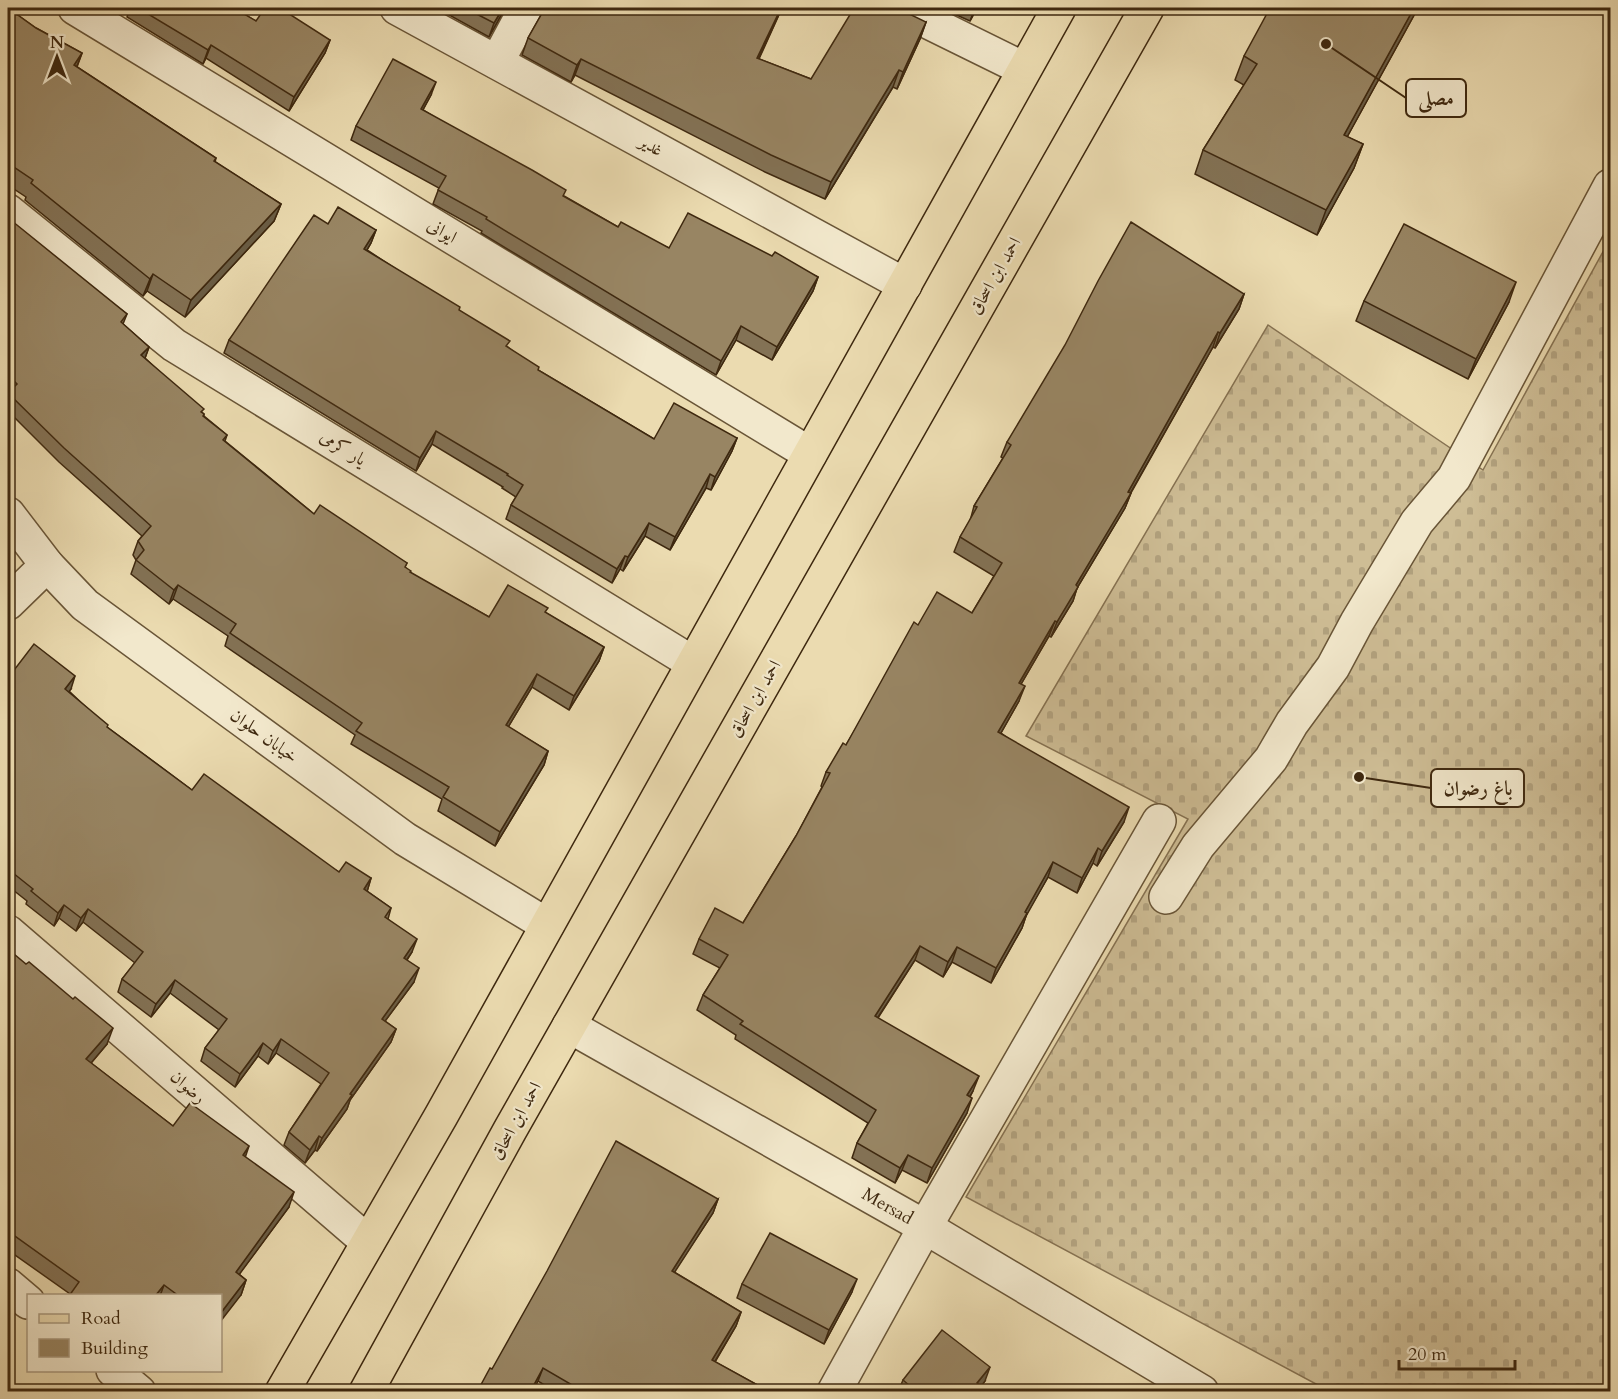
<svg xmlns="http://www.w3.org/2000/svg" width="1618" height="1399" font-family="Cardo,Amiri,serif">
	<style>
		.cemetery { fill: url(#cemetery-stones); stroke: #867252; stroke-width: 1.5 }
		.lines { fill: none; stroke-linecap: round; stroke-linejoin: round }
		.minor-casing { stroke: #695537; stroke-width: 36 }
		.major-casing { stroke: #3e280f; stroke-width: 36 }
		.minor { stroke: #f2e8cc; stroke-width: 33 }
		.major { stroke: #ebdbb0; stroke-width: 33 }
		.wall { fill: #837255; stroke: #3e280f; stroke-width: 1.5 }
		.shaded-wall { fill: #6a5d45; stroke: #3e280f; stroke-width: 1.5 }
		.building { fill: #988563; stroke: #3e280f; stroke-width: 1.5 }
		.labels { text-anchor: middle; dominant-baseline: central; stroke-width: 4.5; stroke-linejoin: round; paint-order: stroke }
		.street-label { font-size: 18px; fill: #3e280f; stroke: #f2e8cc }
		.leader { fill: none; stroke: #3e280f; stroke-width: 2 }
		.callout-dot { fill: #3e280f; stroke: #f2e8cc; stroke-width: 2 }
		.callout { fill: #f2e8cc; stroke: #3e280f; stroke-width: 2 }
		.callout-label { font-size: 20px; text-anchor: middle; font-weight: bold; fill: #3e280f }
	</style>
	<defs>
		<pattern id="cemetery-stones" width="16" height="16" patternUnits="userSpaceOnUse" patternTransform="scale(1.5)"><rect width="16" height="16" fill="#cebd95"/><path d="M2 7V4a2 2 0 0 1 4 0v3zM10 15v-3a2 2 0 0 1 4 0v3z" fill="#b2a27f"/></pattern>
	</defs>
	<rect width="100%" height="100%" fill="#ebdbb0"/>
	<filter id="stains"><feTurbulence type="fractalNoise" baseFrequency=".00333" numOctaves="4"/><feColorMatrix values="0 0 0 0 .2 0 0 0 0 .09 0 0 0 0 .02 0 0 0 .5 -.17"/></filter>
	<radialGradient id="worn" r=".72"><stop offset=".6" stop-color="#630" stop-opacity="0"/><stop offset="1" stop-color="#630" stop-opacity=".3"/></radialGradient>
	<polygon class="cemetery" points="1610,239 1610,1391 1329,1391 966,1197 1188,819 1026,736 1268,325 1483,470"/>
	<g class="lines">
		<g class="minor-casing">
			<g id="minor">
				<polyline points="75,8 810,454"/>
				<polyline points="397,8 905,285"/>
				<polyline points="900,8 1024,69"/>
				<polyline points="497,62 526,8"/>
				<polyline points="8,211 174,345 693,663"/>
				<polyline points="8,514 47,565 85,605 405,839 547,925"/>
				<polyline points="8,603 47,565"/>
				<polyline points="1166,897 1198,846 1271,759 1292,723 1333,667 1357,622 1417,522 1454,478 1610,186"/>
				<polyline points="8,932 368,1242"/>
				<path id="s1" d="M569 1026 925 1227 1202 1392"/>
				<polyline points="8,1285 28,1302"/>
				<polyline points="113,1370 139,1392"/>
				<polyline points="834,1392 925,1227 1159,821"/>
			</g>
		</g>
		<g class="major-casing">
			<g id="major">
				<polyline points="282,1392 441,1116 1059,8"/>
				<polyline points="366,1392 510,1130 1147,8"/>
			</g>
		</g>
		<use href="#minor" class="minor"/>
		<use href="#major" class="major"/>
	</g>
	<g class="wall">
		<polygon points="8,8 36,28 82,53 77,67 216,158 215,162 281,204 274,221 185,317 147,291 143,296 25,200 26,197 8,185"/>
		<polygon points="130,8 234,8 256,21 330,40 325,53 289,111 206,58 203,64 127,17"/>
		<polygon points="444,8 505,8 489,37 442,11"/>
		<polygon points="545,8 782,8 759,59 811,79 926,22 920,39 897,89 893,87 825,199 765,172 575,75 571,82 522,55 528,38"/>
		<polygon points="941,8 977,8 970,21"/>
		<polygon points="1418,8 1347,137 1363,144 1354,168 1317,235 1195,174 1203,150 1244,85 1235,80 1244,56"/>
		<polygon points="431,95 423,110 564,196 618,227 669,248 772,256 818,277 813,291 772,360 736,340 716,375 481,233 482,231 433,204 439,188 351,140 356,126"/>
		<polygon points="328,224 376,230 371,243 367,250 459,310 538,370 654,439 737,438 732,451 711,490 706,488 670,550 645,536 623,571 620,569 612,583 506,519 511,505 516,497 502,488 503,487 432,444 416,471 224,353 229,340"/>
		<polygon points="8,225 127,314 123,324 149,347 145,358 204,414 204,416 227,435 225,441 314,514 407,563 405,567 410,573 489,617 546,613 604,647 599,661 569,710 532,687 508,727 548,751 544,765 495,846 438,811 442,799 351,744 355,735 225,646 228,636 173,599 169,604 131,574 136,560 133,555 138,541 142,536 59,462 8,411"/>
		<polygon points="1244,294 1239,309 1215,348 1213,347 1131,493 1125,508 1077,588 1073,601 1051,637 1049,636 1021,684 1019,701 1001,733 1124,822 1097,866 1093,863 1077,893 1048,877 1027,913 1022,928 991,983 952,962 943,977 915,960 878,1018 973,1091 970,1097 967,1113 927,1183 902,1170 895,1183 852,1158 857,1143 868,1123 735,1039 736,1035 697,1010 703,995 720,968 693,954 699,939 743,923 796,836 822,787 821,786 826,772 846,745 918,625 972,613 994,576 954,552 960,537 970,521 974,506 1003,458 1001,457 1007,442"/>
		<polygon points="1364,301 1509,302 1468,379 1356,321"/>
		<polygon points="8,678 71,689 69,691 107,727 192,790 339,872 371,878 367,891 391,908 388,919 412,952 407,960 414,982 385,1021 396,1029 391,1042 350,1100 347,1109 317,1151 315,1150 305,1163 284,1145 289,1132 321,1084 276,1053 268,1064 258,1056 235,1087 201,1061 205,1048 219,1030 170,993 151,1017 118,992 122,979 135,963 83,922 76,931 59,918 54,926 26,904 27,901 8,886"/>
		<polygon points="8,949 107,1044 91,1063 173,1126 245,1157 289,1207 239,1274 246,1280 241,1295 69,1296 70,1294 8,1250"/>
		<polygon points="718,1199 713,1213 674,1272 741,1312 736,1326 715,1362 770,1392 556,1392 538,1381 532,1392 477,1392 492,1369"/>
		<polygon points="742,1284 852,1292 824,1344 737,1298"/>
		<polygon points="903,1380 985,1381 981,1386 988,1392 898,1392"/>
	</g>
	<g class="shaded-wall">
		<polygon points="503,8 505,8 489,37 494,23"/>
		<polygon points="781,8 782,8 751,75 757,58"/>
		<polygon points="975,8 977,8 970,21"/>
		<polygon points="1414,8 1418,8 1335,159 1344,135"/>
		<polygon points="926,22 920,39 897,89 903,72"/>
		<polygon points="330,40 325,53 289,111 294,97"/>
		<polygon points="211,45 206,58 203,64 208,50"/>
		<polygon points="82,53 75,71 74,65"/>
		<polygon points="581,59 575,75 571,82 577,65"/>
		<polygon points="899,70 893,87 825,199 831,182"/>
		<polygon points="436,82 431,95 416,122 421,109"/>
		<polygon points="1363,144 1354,168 1317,235 1326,210"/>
		<polygon points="281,204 274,221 185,317 191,300"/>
		<polygon points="376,230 371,243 360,262 364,249"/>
		<polygon points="153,274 147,291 143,296 150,279"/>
		<polygon points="818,277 813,291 772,360 777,347"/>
		<polygon points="1516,282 1509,302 1468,379 1476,359"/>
		<polygon points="1244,294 1239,309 1215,348 1220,333"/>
		<polygon points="741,326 736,340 716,375 721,361"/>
		<polygon points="1218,332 1213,347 1123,506 1131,493 1125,508 1077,588 1073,601 1051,637 1057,622 1076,585"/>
		<polygon points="149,347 144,361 141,355"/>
		<polygon points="436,431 432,444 416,471 420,458"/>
		<polygon points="737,438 732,451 711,490 715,477"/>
		<polygon points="710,474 706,488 670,550 675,537"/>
		<polygon points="649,523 645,536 623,571 628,557"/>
		<polygon points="625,556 620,569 612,583 617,569"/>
		<polygon points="178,585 173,599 169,604 174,590"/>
		<polygon points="1055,621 1049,636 1013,698 1019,683"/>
		<polygon points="604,647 599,661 569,710 574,696"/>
		<polygon points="537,674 532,687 501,739 506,725"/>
		<polygon points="75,676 71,689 61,702 65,689"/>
		<polygon points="1025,686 1019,701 993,747 998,732"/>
		<polygon points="548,751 544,765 495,846 500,832"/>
		<polygon points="1129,807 1124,822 1097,866 1102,851"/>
		<polygon points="1098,848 1093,863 1077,893 1082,878"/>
		<polygon points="1053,862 1048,877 1020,927 1025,912"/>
		<polygon points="371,878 367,892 364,889"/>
		<polygon points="64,905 59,918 54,926 58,913"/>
		<polygon points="88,909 83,922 76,931 81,918"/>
		<polygon points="1027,913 1022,928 991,983 996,968"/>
		<polygon points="417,939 412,952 399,971 404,958"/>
		<polygon points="920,946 915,960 869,1031 875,1016"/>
		<polygon points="957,947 952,962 943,977 948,962"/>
		<polygon points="419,968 414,982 377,1032 382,1019"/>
		<polygon points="175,980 170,993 151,1017 156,1004"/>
		<polygon points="113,1028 107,1044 81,1075 86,1059"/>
		<polygon points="396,1029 391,1042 350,1100 347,1109 317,1151 322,1138 350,1094"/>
		<polygon points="281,1039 276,1053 268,1064 273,1051"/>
		<polygon points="263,1043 258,1056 235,1087 240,1074"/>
		<polygon points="979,1076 973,1091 962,1110 967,1095"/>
		<polygon points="972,1098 967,1113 927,1183 932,1168"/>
		<polygon points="319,1136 315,1150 305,1163 310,1150"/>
		<polygon points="249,1146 244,1161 243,1155"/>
		<polygon points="908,1155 902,1170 895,1183 900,1168"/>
		<polygon points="294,1192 289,1207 230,1287 236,1272"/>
		<polygon points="718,1199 713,1213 667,1284 672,1271"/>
		<polygon points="857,1279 852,1292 824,1344 829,1330"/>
		<polygon points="246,1280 241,1295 220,1322 220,1314"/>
		<polygon points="164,1285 160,1296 155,1296"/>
		<polygon points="741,1312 736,1326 708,1373 712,1360"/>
		<polygon points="990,1367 985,1381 977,1392 977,1383"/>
		<polygon points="543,1368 538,1381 532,1392 530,1392"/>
	</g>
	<g class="building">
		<polygon points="8,8 36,28 82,53 74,65 216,158 214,161 281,204 191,300 153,274 150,279 31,183 33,180 8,163"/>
		<polygon points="138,8 234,8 256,21 265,8 280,8 330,40 294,97 211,45 208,50"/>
		<polygon points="465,8 503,8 494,23"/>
		<polygon points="545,8 781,8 757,58 811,79 854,8 897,8 926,22 903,72 899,70 831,182 771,155 581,59 577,65 528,38"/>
		<polygon points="1270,8 1414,8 1344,135 1363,144 1326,210 1203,150 1257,64 1244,56"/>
		<polygon points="393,59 436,82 421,109 532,170 566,190 563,196 618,227 621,222 669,248 688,213 772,256 775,252 818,277 777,347 741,326 721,361 486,219 487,217 438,190 446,176 356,126"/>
		<polygon points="338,207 376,230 364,249 460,307 459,310 510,341 506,346 539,367 538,370 654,439 674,403 737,438 715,477 710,474 675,537 649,523 628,557 625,556 617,569 511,505 523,485 507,475 508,474 436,431 420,458 229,340 314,215 328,224"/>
		<polygon points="12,221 127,314 121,322 149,347 141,355 204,409 201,412 204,414 203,416 227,435 223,440 314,514 320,505 407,563 405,567 411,571 410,572 489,617 508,585 548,608 545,612 604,647 574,696 537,674 506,725 548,751 500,832 443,797 449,787 356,731 362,723 230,633 236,624 178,585 174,590 136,560 144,550 138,541 151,526 64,448 8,393 17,384 8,375 8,225"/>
		<polygon points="1131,222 1244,294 1220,333 1218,332 1128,492 1131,493 1076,585 1078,587 1057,622 1055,621 1019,683 1025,686 998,732 1129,807 1102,851 1098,848 1082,878 1053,862 1025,912 1027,913 996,968 957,947 948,962 920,946 875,1016 979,1076 967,1095 972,1098 932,1168 908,1155 900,1168 857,1143 876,1110 740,1024 743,1021 703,995 728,955 699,939 715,908 743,923 796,836 830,773 826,772 843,743 846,745 914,622 918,625 937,592 972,613 1002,563 960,537 977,507 974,506 1011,445 1007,442 1065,345 1098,281"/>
		<polygon points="1404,224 1516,282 1476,359 1364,301"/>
		<polygon points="34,644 75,676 65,689 108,725 107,727 192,790 204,774 339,872 346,862 371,878 364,889 391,908 385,917 417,939 404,958 419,968 382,1019 396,1029 350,1094 352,1095 322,1138 319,1136 310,1150 289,1132 329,1073 281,1039 273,1051 263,1043 240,1074 205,1048 227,1019 175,980 156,1004 122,979 143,952 88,909 81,918 64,905 58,913 31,891 33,889 8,869 8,678"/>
		<polygon points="8,949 26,964 29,962 73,999 75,997 113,1028 86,1059 173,1126 190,1103 249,1146 243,1155 294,1192 236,1272 246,1280 220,1314 220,1296 179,1296 164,1285 155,1296 69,1296 79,1282 8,1231"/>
		<polygon points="616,1141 718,1199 672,1271 741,1312 712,1360 770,1392 584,1392 543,1368 530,1392 477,1392 490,1368 492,1369 547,1271"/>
		<polygon points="770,1233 857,1279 829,1330 742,1284"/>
		<polygon points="942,1330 990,1367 977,1383 988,1392 917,1392 903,1380"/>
	</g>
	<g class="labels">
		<g class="street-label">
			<text transform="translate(651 146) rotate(29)">غدیر</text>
			<text transform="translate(442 231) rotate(31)">ایوانی</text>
			<text transform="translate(995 276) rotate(-60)">احمد ابن اسحاق</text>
			<text transform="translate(343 448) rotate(32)">یار کرمی</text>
			<text transform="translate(755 699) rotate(-60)">احمد ابن اسحاق</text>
			<text transform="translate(264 736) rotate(36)">خیابان حلوان</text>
			<text transform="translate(188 1087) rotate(41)">رضوان</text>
			<text transform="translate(516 1121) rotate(-61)">احمد ابن اسحاق</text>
			<text stroke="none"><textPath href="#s1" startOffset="366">Mersad</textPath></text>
		</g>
	</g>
	<path class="leader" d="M1326 44L1406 98M1359 777L1431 788"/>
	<g class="callout-dot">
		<circle cx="1326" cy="44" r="6"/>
		<circle cx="1359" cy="777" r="6"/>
	</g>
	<g class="callout">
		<rect x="1406" y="79" width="60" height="38" rx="6"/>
		<rect x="1431" y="769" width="93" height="38" rx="6"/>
	</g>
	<g class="callout-label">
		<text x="1436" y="105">مصلی</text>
		<text x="1478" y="795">باغ رضوان</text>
	</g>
	<rect width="1618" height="1399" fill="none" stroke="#ebdbb0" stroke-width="30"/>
	<rect x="9" y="9" width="1600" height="1381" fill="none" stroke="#3e280f" stroke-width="3"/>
	<rect x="15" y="15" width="1588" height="1369" fill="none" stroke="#3e280f" stroke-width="1.5"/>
	<rect x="27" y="1294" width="195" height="78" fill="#f2e8cc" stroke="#aa9b80" stroke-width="1.5"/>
	<rect x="39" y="1314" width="30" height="9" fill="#ebdbb0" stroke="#aa9b80" stroke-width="1.5"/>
	<text x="81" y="1324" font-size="18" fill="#3e280f">Road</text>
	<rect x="39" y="1339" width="30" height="18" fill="#988563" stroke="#aa9b80" stroke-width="1.5"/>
	<text x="81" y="1354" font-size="18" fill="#3e280f">Building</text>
	<g transform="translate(57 57)" stroke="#f2e8cc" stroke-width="4.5" paint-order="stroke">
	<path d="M0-4.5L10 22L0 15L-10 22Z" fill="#3e280f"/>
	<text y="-9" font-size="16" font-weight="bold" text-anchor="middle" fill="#3e280f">N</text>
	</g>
	<path d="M1399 1360v9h116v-9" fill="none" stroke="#3e280f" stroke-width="3"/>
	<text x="1408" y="1360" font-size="18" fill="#3e280f" stroke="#f2e8cc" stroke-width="4.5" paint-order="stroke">20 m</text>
	<rect width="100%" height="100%" filter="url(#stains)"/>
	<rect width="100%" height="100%" fill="url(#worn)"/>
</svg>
